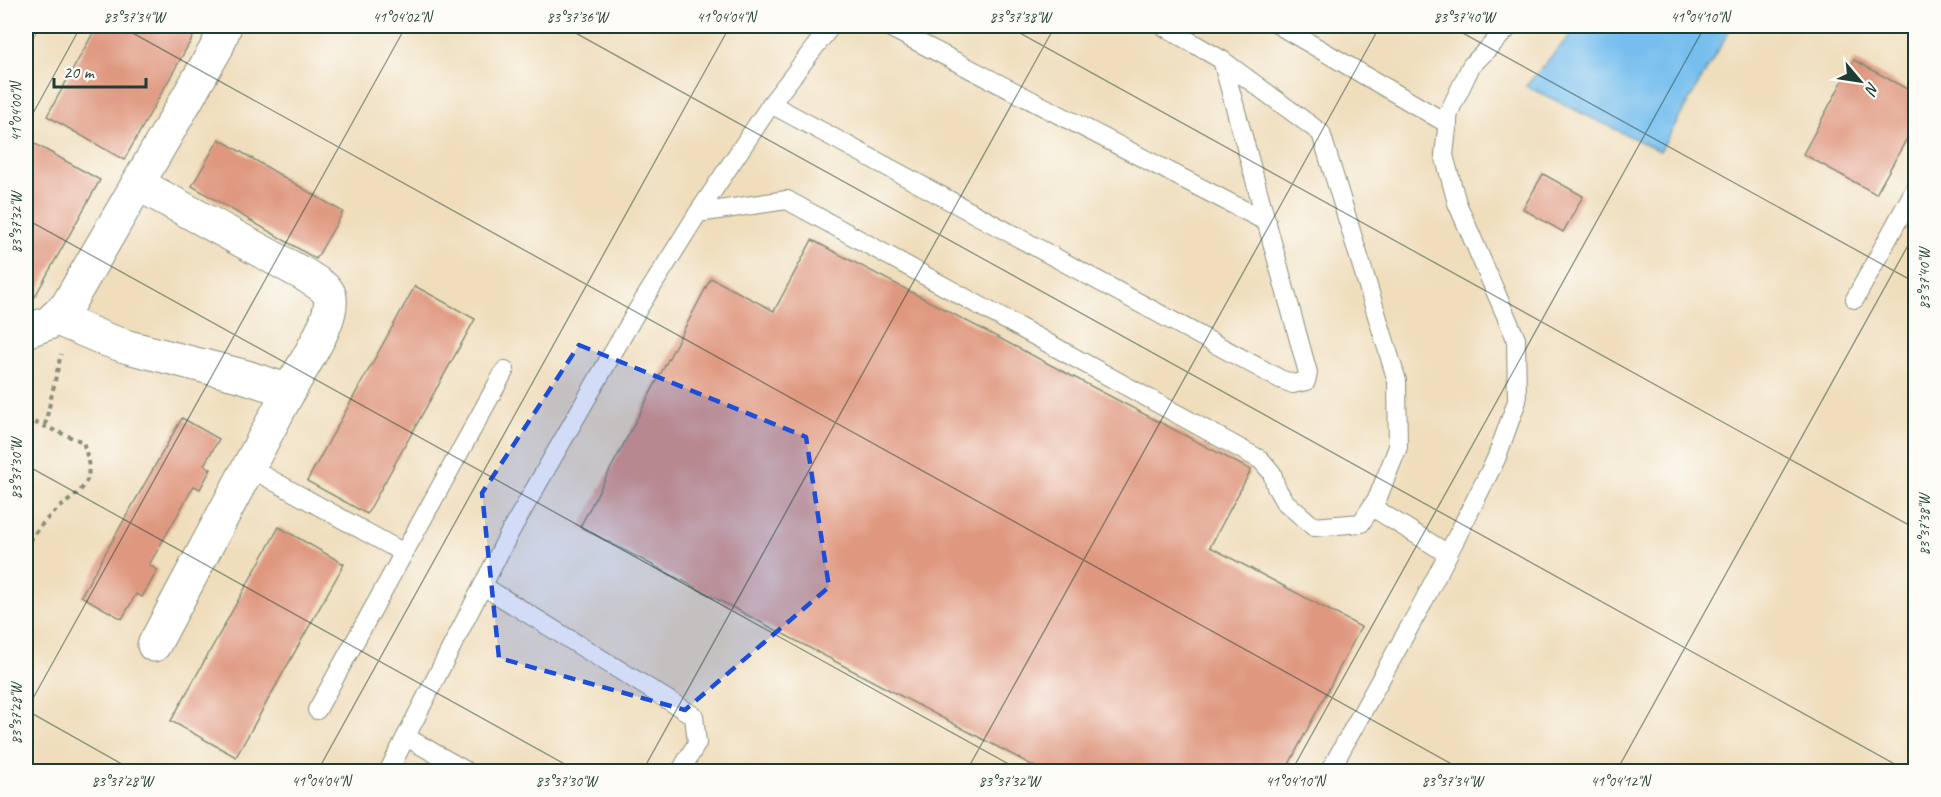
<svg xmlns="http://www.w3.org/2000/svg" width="1941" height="797" font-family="Caveat,sans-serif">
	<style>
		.water { fill: #75beee; stroke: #4a7e91; stroke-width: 1.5 }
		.building { fill: #df977f }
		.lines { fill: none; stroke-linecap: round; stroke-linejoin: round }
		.lane-casing { stroke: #878d78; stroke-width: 20 }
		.street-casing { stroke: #878d78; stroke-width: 35 }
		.path { stroke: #878d78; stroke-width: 4; stroke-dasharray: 4.5 4.5; stroke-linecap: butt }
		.lane { stroke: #fff; stroke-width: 18 }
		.street { stroke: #fff; stroke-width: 33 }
		.marked { fill: #1d4ed8; fill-opacity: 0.2; stroke: #1d4ed8; stroke-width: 4.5; stroke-dasharray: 12 8; stroke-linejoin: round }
		.ticks { fill: none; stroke: #1f3d34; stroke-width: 1.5; stroke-opacity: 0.45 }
		.neatline { fill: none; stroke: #1f3d34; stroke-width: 2 }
		.ticks-label { font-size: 15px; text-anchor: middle; fill: #1f3d34 }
	</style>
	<rect width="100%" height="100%" fill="#fdfcf7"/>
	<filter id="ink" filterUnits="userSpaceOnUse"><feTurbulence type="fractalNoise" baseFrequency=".0167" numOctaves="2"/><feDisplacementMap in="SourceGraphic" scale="12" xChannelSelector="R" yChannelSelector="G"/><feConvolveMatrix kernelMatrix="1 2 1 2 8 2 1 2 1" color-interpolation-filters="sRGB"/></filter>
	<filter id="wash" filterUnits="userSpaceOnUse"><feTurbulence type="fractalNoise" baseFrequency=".008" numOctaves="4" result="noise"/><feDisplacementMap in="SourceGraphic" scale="24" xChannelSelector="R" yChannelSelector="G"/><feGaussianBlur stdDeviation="1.35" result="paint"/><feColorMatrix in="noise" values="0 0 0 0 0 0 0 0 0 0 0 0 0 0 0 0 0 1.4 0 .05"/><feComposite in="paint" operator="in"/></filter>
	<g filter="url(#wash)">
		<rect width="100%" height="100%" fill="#efddbb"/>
		<polygon class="water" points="1578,26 1732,26 1660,151 1526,86"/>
		<g id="blocks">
			<g class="building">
				<polygon points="97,26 182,26 195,33 124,160 47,116"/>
				<polygon points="1854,60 1916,94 1916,122 1876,194 1803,154"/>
				<polygon points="26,139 100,180 29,307 26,305"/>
				<polygon points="219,139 343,212 316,259 192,186"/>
				<polygon points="1543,174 1583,196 1563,232 1523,209"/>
				<polygon points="812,240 1251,470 1210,547 1361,627 1285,772 1045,772 580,527 711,278 774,311"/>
				<polygon points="415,286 475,319 367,514 307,481"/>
				<polygon points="182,418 219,439 204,465 211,469 200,489 194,486 149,565 158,570 142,597 136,594 122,619 81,596"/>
				<polygon points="279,527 344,564 236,757 171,721"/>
			</g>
		</g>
	</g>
	<g filter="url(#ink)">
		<use href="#blocks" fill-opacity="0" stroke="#878d78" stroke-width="1.5"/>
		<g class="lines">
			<g class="lane-casing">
				<g id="lane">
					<polyline points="887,26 1267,222"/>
					<polyline points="1280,26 1448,124"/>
					<polyline points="26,30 28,26"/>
					<polyline points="771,104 1280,379 1293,384 1306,381 1308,373 1222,60"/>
					<polyline points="698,213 787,200 1261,460 1272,473 1276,487 1284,501 1314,527 1361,523 1378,497 1398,447 1397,381 1321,133 1222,60 1163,26"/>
					<polyline points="1855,299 1916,187"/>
					<polyline points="248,467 404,553"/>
					<polyline points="1372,507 1448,554"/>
					<polyline points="483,586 694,716 697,743 680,772"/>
					<polyline points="317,710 505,370"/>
					<polyline points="406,737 468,772"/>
					<polyline points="388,772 510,532 638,309 698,213 771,104 831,26"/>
					<polyline points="1329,772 1420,608 1448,554 1496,459 1517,401 1516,339 1457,203 1444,155 1449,112 1471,66 1510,26"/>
				</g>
			</g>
			<g class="street-casing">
				<g id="street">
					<path d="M55 318 107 340 128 347 243 376 289 391C299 371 341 312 328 292 323 285 312 280 305 275L138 184"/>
					<polyline points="26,331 49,323 67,306 217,47 225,26"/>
					<polyline points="154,645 289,391"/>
				</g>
			</g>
			<g class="path">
				<path d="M26 419 83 442C100 491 76 490 47 519 39 527 32 537 26 546"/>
				<polyline points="45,425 61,354"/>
			</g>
			<use href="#lane" class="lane"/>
			<use href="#street" class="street"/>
		</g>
	</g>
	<path class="marked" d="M579 345 806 437 829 587 685 710 499 658 482 493Z"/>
	<path class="ticks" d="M120 26 1466 772M563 26 1909 772M1007 26 1916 529M1450 26 1916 283M1894 26 1916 38M26 126 81 26M26 219 1023 772M26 465 579 772M26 710 136 772M26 711 406 26M317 772 730 26M642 772 1055 26M966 772 1380 26M1291 772 1705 26M1616 772 1916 231"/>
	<rect width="1941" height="797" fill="none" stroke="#fdfcf7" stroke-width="66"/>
	<g transform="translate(1860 81) rotate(119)" stroke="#fdfcf7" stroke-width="4.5" paint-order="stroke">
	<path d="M0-4.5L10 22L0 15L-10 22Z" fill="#1f3d34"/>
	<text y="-9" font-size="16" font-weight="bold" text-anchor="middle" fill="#1f3d34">N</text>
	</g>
	<path d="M54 78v9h92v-9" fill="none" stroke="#1f3d34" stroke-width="3"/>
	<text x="63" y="78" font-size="18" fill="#1f3d34" stroke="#fdfcf7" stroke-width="4.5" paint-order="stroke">20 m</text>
	<rect x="33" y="33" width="1875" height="731" class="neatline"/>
	<g class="ticks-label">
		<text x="134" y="22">83°37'34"W</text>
		<text x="402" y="22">41°04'02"N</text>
		<text x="577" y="22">83°37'36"W</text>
		<text x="726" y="22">41°04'04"N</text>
		<text x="1020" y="22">83°37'38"W</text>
		<text x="1464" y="22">83°37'40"W</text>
		<text x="1700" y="22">41°04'10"N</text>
		<text transform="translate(16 112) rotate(-90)" y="5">41°04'00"N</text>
		<text transform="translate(16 223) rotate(-90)" y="5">83°37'32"W</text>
		<text transform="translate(1924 279) rotate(-90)" y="5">83°37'40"W</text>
		<text transform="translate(16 469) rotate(-90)" y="5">83°37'30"W</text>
		<text transform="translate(1924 525) rotate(-90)" y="5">83°37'38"W</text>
		<text transform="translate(16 714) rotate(-90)" y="5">83°37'28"W</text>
		<text x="122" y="786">83°37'28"W</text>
		<text x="321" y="786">41°04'04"N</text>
		<text x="566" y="786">83°37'30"W</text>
		<text x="1009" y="786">83°37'32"W</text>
		<text x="1295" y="786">41°04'10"N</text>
		<text x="1452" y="786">83°37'34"W</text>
		<text x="1620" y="786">41°04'12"N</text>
	</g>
</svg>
